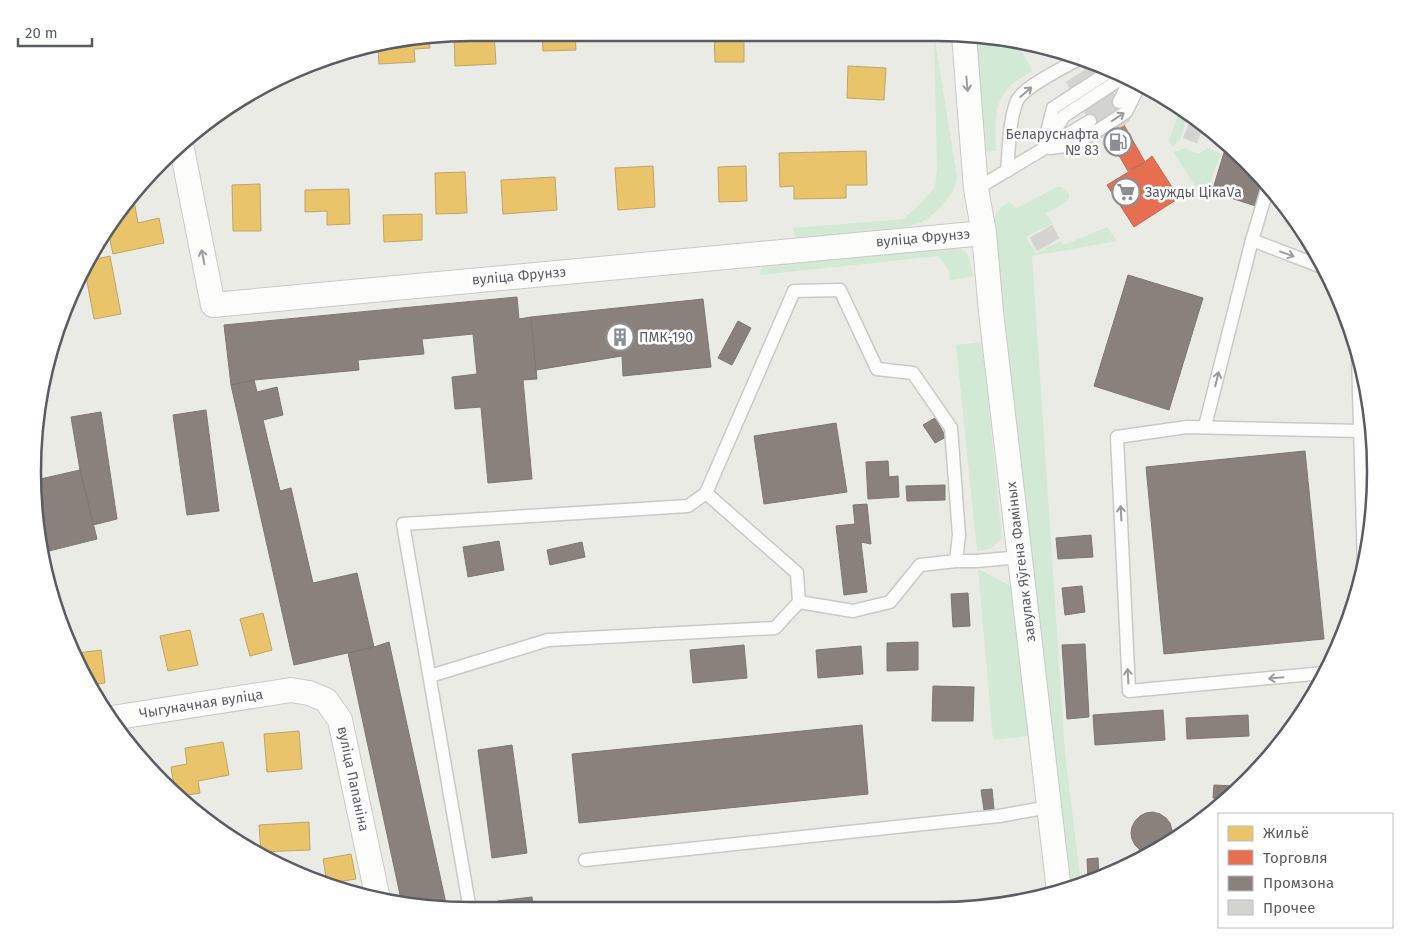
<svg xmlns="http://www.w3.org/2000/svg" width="1408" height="943" font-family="'Fira Sans',sans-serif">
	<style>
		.green { fill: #d1e9d5 }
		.homes { fill: #e9c46a; stroke: #bea568 }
		.shops { fill: #e76f51; stroke: #bd6957 }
		.industry { fill: #8a817c; stroke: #7c7675 }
		.building { fill: #d3d3cf; stroke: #dadad4 }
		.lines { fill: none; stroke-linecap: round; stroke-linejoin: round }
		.service-casing { stroke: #c9c9c8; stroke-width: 15 }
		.minor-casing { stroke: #c9c9c8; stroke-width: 26 }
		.service { stroke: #fcfcfb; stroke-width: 12 }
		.minor { stroke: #fcfcfb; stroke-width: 24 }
		.oneway { stroke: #9b9ca0 }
		.labels { text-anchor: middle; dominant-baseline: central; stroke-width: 5; stroke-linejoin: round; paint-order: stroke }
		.poi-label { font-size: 14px; fill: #5a5c64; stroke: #fff; text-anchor: start }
		.street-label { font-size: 14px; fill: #5a5c64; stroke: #fff }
		.rim { fill: none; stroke: #5a5c64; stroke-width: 2.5 }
	</style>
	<rect width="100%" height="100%" fill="#ebebe5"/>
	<g class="green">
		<polygon points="934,33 957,178 953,192 936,212 922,222 906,227 795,238 793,228 903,219 920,204 935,187 937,169"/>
		<path d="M971 36 1005 39 1010 50 1019 46 1032 71C1024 76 1013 82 1007 89 992 106 996 131 996 151L983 152Z"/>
		<polygon points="1179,112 1195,124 1186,120 1181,138 1172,147 1169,140"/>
		<polygon points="1186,148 1198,154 1208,148 1221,154 1207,189 1200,186 1197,189 1173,152"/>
		<path d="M1059 186C1084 197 1057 207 1046 213L1053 223 1026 237 1036 253 1061 241 1064 245 1107 227 1117 241 1032 256 1065 753 1081 884 1071 887 1053 759 992 223C995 212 1000 208 1009 202L1017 208Z"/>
		<polygon points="958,247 967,253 974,276 950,280 949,270 938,256 760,275 763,262"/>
		<polygon points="982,342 1002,538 990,549 977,551 956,345"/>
		<polygon points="978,569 1011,586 1029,736 993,740"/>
	</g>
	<g class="homes">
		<polygon points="472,32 494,32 496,64 455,66 454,35"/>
		<polygon points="542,32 575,32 576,50 543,51"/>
		<polygon points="714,32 744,32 744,62 715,62"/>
		<polygon points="429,39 430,48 414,49 415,62 379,64 378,48"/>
		<polygon points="848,66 886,68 884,100 847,98"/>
		<polygon points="866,151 867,185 846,185 846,198 794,199 794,186 780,187 779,153"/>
		<polygon points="653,166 655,207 618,210 615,168"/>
		<polygon points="746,166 747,201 719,202 718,167"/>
		<polygon points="465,172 467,213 436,214 435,173"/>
		<polygon points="555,177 557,210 503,214 501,180"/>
		<polygon points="260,184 261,231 233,231 232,185"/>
		<polygon points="349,189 350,224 327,225 327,211 305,212 305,190"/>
		<polygon points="133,195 138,223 159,218 164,243 113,254 108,231 123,204"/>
		<polygon points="422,214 422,240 384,242 383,215"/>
		<polygon points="110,256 121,314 94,319 85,271 91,260"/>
		<polygon points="263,613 272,650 250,656 240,619"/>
		<polygon points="190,630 198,665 168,671 160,636"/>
		<polygon points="101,650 105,683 89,685 77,653"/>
		<polygon points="299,731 302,769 267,772 264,734"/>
		<polygon points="223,742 229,775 198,781 200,793 181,796 175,792 171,767 187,764 185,748"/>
		<polygon points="309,822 310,850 261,852 259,825"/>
		<polygon points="351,854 356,879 330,883 327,882 323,859"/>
	</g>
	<g class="shops">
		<polygon points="1124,125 1145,162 1128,171 1107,135"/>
		<polygon points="1152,156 1179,198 1134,227 1107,185 1145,162"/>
	</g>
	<g class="industry">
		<polygon points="1226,146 1247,161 1266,184 1259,207 1212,192"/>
		<polygon points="1128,275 1203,298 1169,410 1094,386"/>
		<polygon points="517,297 519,319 531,317 537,379 523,380 532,479 488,483 481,407 455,409 452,377 477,374 473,334 422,339 424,354 358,360 359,370 254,380 231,385 224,325"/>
		<polygon points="703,299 711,367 623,376 622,356 536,370 531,317"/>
		<polygon points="738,321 751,328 732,365 718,358"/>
		<polygon points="254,380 257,392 277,387 283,415 263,420 280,491 291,488 313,583 357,573 374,647 294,665 231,385"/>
		<polygon points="206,410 219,511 187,515 173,415"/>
		<polygon points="101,412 117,519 93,525 80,470 71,417"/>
		<polygon points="935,418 946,437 935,443 923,425"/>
		<polygon points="836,423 847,492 764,504 754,436"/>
		<polygon points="1305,451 1324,639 1164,654 1146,467"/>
		<polygon points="888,461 889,477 898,476 899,497 868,499 866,462"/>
		<polygon points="80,470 97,539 41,553 36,480"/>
		<polygon points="945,485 945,500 907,501 906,486"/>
		<polygon points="867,504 871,544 861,542 867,592 844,595 836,526 855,524 853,505"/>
		<polygon points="1091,535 1093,557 1058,559 1056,538"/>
		<polygon points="499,541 504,570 468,577 463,547"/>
		<polygon points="582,542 585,557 550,565 547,550"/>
		<polygon points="1082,586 1085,612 1065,615 1062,588"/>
		<polygon points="968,593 970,626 953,627 951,594"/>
		<polygon points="389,642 447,908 402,904 348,653 374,647"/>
		<polygon points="918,642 918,670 887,671 887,643"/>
		<polygon points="1085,644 1089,717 1067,719 1062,645"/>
		<polygon points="744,645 747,678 693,683 690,650"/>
		<polygon points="861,646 863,674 818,678 816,650"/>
		<polygon points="933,686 974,687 973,721 932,721"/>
		<polygon points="1163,710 1165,740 1095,745 1093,715"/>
		<polygon points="1248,715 1249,736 1187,739 1186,718"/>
		<polygon points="862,725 868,794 579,823 572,754"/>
		<polygon points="512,745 527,853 492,858 478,750"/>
		<polygon points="1214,785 1234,786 1233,793 1226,799 1213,798"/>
		<polygon points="992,789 994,809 984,810 981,790"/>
		<polygon points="1153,812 1160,814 1166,818 1170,823 1172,830 1172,837 1171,842 1149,853 1140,850 1135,845 1132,839 1131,833 1132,827 1135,821 1140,816 1146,813"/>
		<polygon points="1098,858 1099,878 1088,879 1087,859"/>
		<polygon points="532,897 533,910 499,910 498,901"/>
	</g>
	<g class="building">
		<polygon points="1093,65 1098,67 1130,120 1124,125 1101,138 1066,82"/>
		<polygon points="1189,124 1202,129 1197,143 1183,138"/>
		<polygon points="1052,225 1059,238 1037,251 1030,238"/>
	</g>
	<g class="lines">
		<g class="service-casing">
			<g id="service">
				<polyline points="1119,102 1131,78"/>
				<polyline points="1045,140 1053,108 1110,71"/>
				<polyline points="1044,147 1064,116 1125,76"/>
				<polyline points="1050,148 1073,145 1097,131 1126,112 1137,90 1136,81"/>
				<path d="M1007 171C1009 151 1009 119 1017 101 1023 87 1063 68 1077 60"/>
				<polyline points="976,189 1090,121"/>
				<polyline points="1252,240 1322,267"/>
				<polyline points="1358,355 1364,567"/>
				<polyline points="1205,426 1252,240 1268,187"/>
				<polyline points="799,602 853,611 890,602 920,565 956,561"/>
				<polyline points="1324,673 1129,691 1117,437 1187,427 1361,431"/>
				<polyline points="430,676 548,640 775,628 799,602 797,573 706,493"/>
				<polyline points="585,860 999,816 1049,807"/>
				<polyline points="470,910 403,524 688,506 706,493 794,291 840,290 877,369 913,373 951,428 959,535 956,561 977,561 1020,557"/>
			</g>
		</g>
		<g class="minor-casing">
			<g id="minor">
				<polyline points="964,35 976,189 984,233 991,312 1059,891"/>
				<polyline points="182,149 213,305 984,233"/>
				<polyline points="112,718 291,690 309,693 326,700 340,720 378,899"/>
			</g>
		</g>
		<use href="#service" class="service"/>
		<use href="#minor" class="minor"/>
	</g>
	<defs><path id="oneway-shaft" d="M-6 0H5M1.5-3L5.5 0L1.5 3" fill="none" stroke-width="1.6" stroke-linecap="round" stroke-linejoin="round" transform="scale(1.25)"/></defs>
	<g class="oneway">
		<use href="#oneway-shaft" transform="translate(967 84) rotate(85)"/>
		<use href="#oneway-shaft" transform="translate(1026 92) rotate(-41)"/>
		<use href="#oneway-shaft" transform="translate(1118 117) rotate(-34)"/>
		<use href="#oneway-shaft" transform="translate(1287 254) rotate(20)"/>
		<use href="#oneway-shaft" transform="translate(203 257) rotate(-101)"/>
		<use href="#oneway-shaft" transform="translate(1217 379) rotate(-76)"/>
		<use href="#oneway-shaft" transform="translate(1121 513) rotate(-93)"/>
		<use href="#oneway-shaft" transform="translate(1128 676) rotate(-93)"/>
		<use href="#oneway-shaft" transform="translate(1276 678) rotate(175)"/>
	</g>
	<defs>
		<g id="fuel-ring" transform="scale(1.4375)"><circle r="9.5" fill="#fff" stroke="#8d8e91" stroke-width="1.5"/><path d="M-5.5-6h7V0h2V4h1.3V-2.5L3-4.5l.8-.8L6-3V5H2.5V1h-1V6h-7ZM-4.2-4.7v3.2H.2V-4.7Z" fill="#8d8e91"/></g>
		<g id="supermarket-ring" transform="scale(1.4375)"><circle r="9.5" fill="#fff" stroke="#8d8e91" stroke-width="1.5"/><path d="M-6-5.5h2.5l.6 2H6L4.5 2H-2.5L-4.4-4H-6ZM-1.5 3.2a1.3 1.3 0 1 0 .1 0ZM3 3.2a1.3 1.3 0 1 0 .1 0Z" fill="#8d8e91"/></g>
		<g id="building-ring" transform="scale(1.4375)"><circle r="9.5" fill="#fff" stroke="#8d8e91" stroke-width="1.5"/><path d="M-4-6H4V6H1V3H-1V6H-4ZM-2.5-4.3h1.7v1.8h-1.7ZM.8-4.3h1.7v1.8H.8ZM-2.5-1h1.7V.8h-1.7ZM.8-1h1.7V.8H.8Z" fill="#8d8e91"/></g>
	</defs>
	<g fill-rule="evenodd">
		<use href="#fuel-ring" x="1118" y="142"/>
		<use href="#supermarket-ring" x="1126" y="192"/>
		<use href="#building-ring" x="620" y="337"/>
	</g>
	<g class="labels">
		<g class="poi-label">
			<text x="1099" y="134" text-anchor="end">Беларуснафта<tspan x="1099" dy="16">№ 83</tspan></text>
			<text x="1145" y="192">Заужды ЦікаVа</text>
			<text x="639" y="337">ПМК-190</text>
		</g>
		<g class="street-label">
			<text transform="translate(923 238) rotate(-5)">вуліца Фрунзэ</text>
			<text transform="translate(519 276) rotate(-5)">вуліца Фрунзэ</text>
			<text transform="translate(1021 562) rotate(-97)">завулак Яўгена Фаміных</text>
			<text transform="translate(201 704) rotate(-9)">Чыгуначная вуліца</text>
			<text transform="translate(353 779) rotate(78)">вуліца Папаніна</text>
		</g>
	</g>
	<path d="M0 0H1408V943H0ZM471 41H937A430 430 0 0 1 1367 471V472A430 430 0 0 1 937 902H471A430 430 0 0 1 41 472V471A430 430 0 0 1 471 41Z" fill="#fff" fill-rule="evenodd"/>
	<path class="rim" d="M471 41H937A430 430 0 0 1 1367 471V472A430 430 0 0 1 937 902H471A430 430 0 0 1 41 472V471A430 430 0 0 1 471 41Z"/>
	<rect x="1218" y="813" width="175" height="115" fill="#ffffff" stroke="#bdbec1"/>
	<rect x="1228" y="826" width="25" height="15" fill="#e9c46a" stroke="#bdbec1"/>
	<text x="1263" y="838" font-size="15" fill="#5a5c64">Жильё</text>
	<rect x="1228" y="850" width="25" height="15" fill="#e76f51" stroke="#bdbec1"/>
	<text x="1263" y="863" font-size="15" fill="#5a5c64">Торговля</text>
	<rect x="1228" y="876" width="25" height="15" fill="#8a817c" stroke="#bdbec1"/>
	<text x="1263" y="888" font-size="15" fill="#5a5c64">Промзона</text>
	<rect x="1228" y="900" width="25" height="15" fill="#d3d3cf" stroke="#bdbec1"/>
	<text x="1263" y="913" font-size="15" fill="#5a5c64">Прочее</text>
	<path d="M18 38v8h74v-8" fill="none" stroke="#5a5c64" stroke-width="2.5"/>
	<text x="25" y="38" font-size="15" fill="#5a5c64" stroke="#ffffff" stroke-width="4" paint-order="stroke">20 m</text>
</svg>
